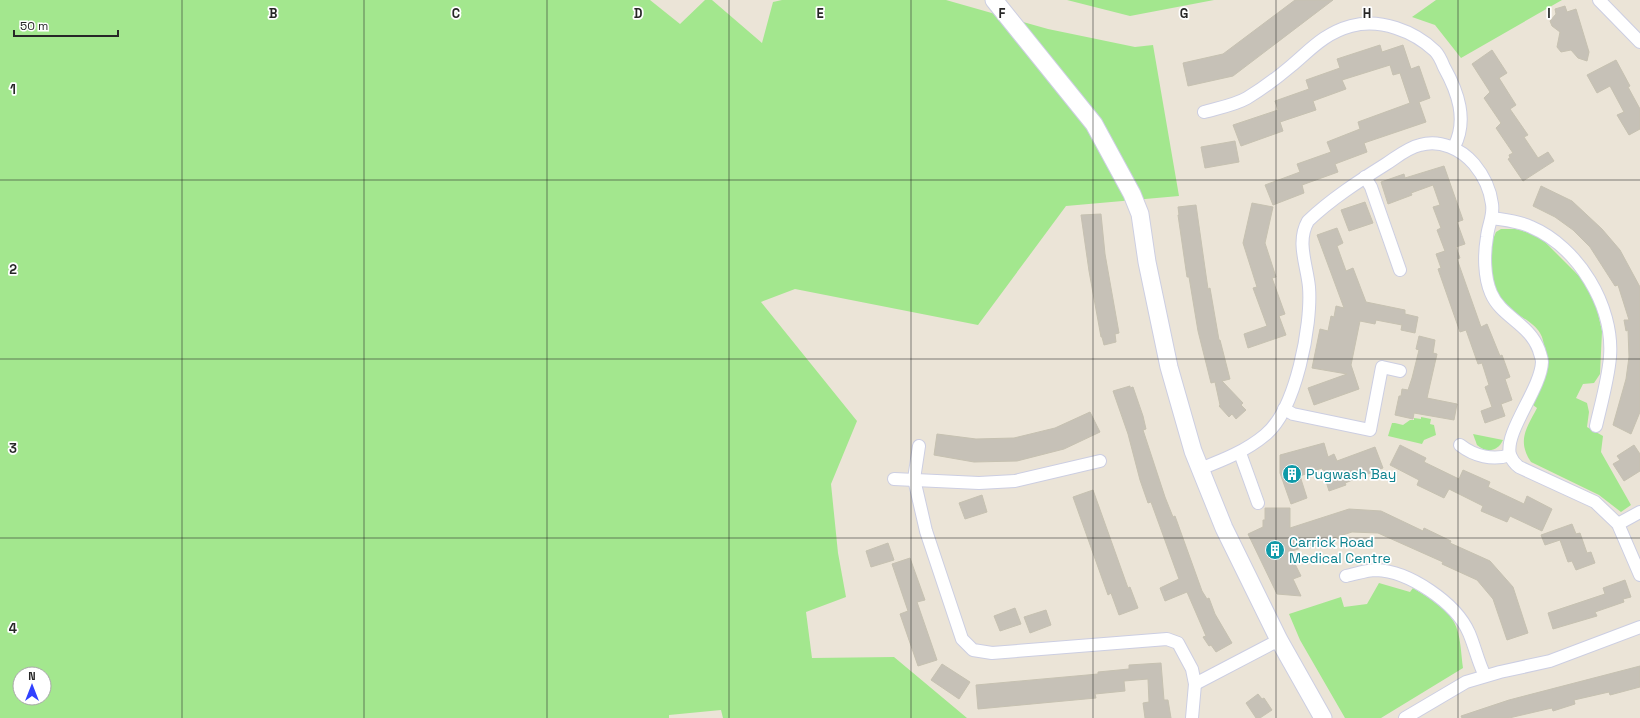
<svg xmlns="http://www.w3.org/2000/svg" width="1640" height="718" font-family="'Space Grotesk',sans-serif">
	<style>
		.green { fill: #a3e78e; fill-rule: evenodd }
		.building { fill: #c6c1b7; stroke: #c6c1b1 }
		.lines { fill: none; stroke-linecap: round; stroke-linejoin: round }
		.street-casing { stroke: #cccee2; stroke-width: 14 }
		.secondary-casing { stroke: #cccee2; stroke-width: 19 }
		.street { stroke: #fff; stroke-width: 12 }
		.secondary { stroke: #fff; stroke-width: 17 }
		.grid { fill: none; stroke: #272727; stroke-width: 1; stroke-opacity: 0.55 }
		.labels { text-anchor: middle; dominant-baseline: central; stroke-width: 3.5; stroke-linejoin: round; paint-order: stroke }
		.culture-label { font-size: 14px; fill: #0d838f; stroke: #fff; text-anchor: start }
		.grid-label { font-size: 13px; text-anchor: middle; font-weight: bold; fill: #272727; stroke: #fff; stroke-width: 3.5; stroke-linejoin: round; paint-order: stroke }
	</style>
	<rect width="100%" height="100%" fill="#ebe4d7"/>
	<g class="green">
		<path d="M0 0H650L680 24 705 0H712L762 43 773 2 782 0H946L1048 29 1135 47 1153 45 1179 196 1066 206 978 325 795 289 761 302 857 421 831 484 838 553 846 597 806 612 812 658 894 657 967 718H723L721 710 669 715V718H0ZM20 674H44V698H20Z"/>
		<polygon points="1067,0 1214,0 1130,16"/>
		<polygon points="1436,0 1562,0 1461,58 1435,25 1412,17"/>
		<path d="M1501 229H1516L1539 236 1582 279 1596 305 1602 331 1600 374 1594 383 1583 384 1576 398 1587 403 1589 412 1587 427 1603 436 1601 452 1631 505 1621 512 1599 495 1531 462C1517 441 1526 429 1537 408L1533 405C1537 388 1551 350 1540 333 1534 323 1521 317 1511 310 1488 292 1484 257 1496 232Z"/>
		<polygon points="1421,417 1431,419 1430,424 1434,425 1436,435 1424,440 1422,444 1388,436 1392,423 1395,423 1403,425 1410,420 1414,420 1414,418 1421,419"/>
		<path d="M1473 434 1503 440C1498 451 1487 454 1477 445Z"/>
		<path d="M1379 583 1410 592 1413 588C1426 596 1445 607 1454 622 1461 634 1461 655 1463 668L1381 718H1345L1300 640 1289 614 1341 597 1344 607 1367 604Z"/>
	</g>
	<g class="building">
		<polygon points="1295,0 1333,0 1233,76 1188,86 1183,63 1223,54"/>
		<polygon points="1565,6 1567,12 1576,9 1589,52 1587,61 1578,58 1571,50 1561,52 1557,47 1560,32 1552,26 1550,21 1556,14 1555,9"/>
		<polygon points="1380,45 1382,52 1403,45 1411,69 1419,66 1430,98 1419,102 1426,122 1364,143 1367,152 1335,164 1338,172 1302,185 1304,193 1273,205 1265,185 1300,172 1297,164 1331,152 1327,142 1360,129 1358,122 1410,103 1400,73 1393,75 1390,65 1342,80 1346,89 1313,101 1316,110 1280,122 1283,131 1241,146 1233,125 1278,110 1275,101 1309,89 1306,80 1340,68 1337,59"/>
		<polygon points="1492,50 1507,73 1499,78 1516,105 1510,109 1528,135 1524,137 1538,158 1548,152 1554,161 1523,181 1508,159 1510,158 1509,155 1513,153 1496,128 1501,123 1484,98 1490,92 1472,64"/>
		<polygon points="1616,60 1630,86 1628,87 1640,109 1640,129 1629,135 1617,115 1624,112 1610,86 1597,93 1587,75"/>
		<polygon points="1235,141 1239,162 1205,168 1201,147"/>
		<polygon points="1444,166 1463,220 1457,222 1465,244 1456,247 1460,258 1457,259 1481,327 1487,324 1500,356 1502,355 1510,377 1505,379 1512,400 1501,404 1505,416 1485,423 1481,411 1492,407 1485,387 1489,385 1482,363 1478,364 1466,330 1460,332 1438,269 1441,268 1436,254 1445,251 1437,230 1441,228 1433,207 1440,205 1433,185 1411,193 1412,195 1388,204 1381,182 1404,174 1405,178"/>
		<polygon points="1541,186 1572,201 1602,229 1620,250 1640,287 1640,412 1631,434 1613,425 1626,379 1629,357 1628,330 1626,331 1624,320 1629,320 1618,285 1615,286 1590,247 1573,230 1555,217 1533,206"/>
		<polygon points="1365,202 1373,223 1349,231 1341,210"/>
		<polygon points="1252,203 1273,207 1265,243 1276,277 1272,278 1285,314 1279,316 1286,335 1248,348 1244,334 1267,326 1253,288 1257,287 1243,243"/>
		<polygon points="1196,205 1208,289 1210,288 1219,340 1220,340 1230,379 1222,381 1243,403 1241,405 1246,410 1236,419 1232,414 1229,417 1219,406 1220,405 1215,382 1211,383 1198,331 1189,277 1187,277 1178,215 1179,215 1178,207"/>
		<polygon points="1101,214 1105,254 1119,333 1115,334 1116,342 1104,345 1102,337 1101,337 1089,271 1081,215"/>
		<polygon points="1337,228 1343,243 1337,246 1346,271 1353,268 1366,302 1405,310 1405,314 1418,317 1415,333 1401,330 1402,325 1376,320 1375,324 1360,321 1351,365 1359,389 1314,405 1308,388 1347,374 1312,368 1320,329 1328,331 1331,316 1334,317 1336,306 1344,308 1317,235"/>
		<polygon points="1419,336 1435,340 1433,353 1437,354 1427,398 1457,404 1454,420 1414,413 1413,419 1395,415 1399,396 1401,396 1402,389 1408,390 1412,378 1419,350 1416,349"/>
		<polygon points="1130,386 1130,388 1133,387 1143,416 1146,429 1143,430 1165,497 1173,517 1175,516 1202,591 1207,599 1209,598 1215,614 1232,643 1216,652 1211,645 1209,646 1203,637 1206,636 1187,592 1165,601 1160,588 1179,579 1151,502 1148,503 1140,480 1128,434 1113,391"/>
		<polygon points="1090,412 1100,432 1064,449 1017,461 974,462 934,455 937,434 976,439 1014,438 1055,428"/>
		<polygon points="1324,443 1328,457 1334,454 1337,461 1375,447 1383,468 1345,483 1346,485 1329,491 1322,468 1300,476 1307,498 1291,504 1280,473 1280,455"/>
		<polygon points="1400,445 1426,458 1424,462 1459,479 1463,470 1490,482 1488,487 1524,504 1527,496 1552,509 1542,531 1510,516 1507,522 1481,511 1483,506 1449,489 1444,498 1417,485 1419,480 1390,465"/>
		<polygon points="1634,445 1640,454 1640,471 1624,481 1613,464 1620,460 1617,456"/>
		<polygon points="1093,490 1128,588 1130,587 1138,608 1119,615 1111,593 1108,595 1073,497"/>
		<polygon points="982,495 987,512 965,519 959,503"/>
		<polygon points="1265,508 1290,508 1290,528 1349,509 1381,511 1423,531 1424,528 1451,541 1450,543 1490,561 1513,587 1528,633 1507,640 1493,599 1477,580 1442,564 1443,562 1378,533 1352,532 1289,552 1301,576 1293,579 1301,596 1277,594 1248,534 1263,527 1263,520 1265,520"/>
		<polygon points="1572,524 1576,534 1580,533 1587,553 1591,552 1595,563 1576,570 1572,561 1568,562 1560,540 1545,545 1541,535"/>
		<polygon points="888,543 894,560 871,567 866,551"/>
		<polygon points="910,558 925,600 917,602 937,660 918,666 900,614 908,611 892,564"/>
		<polygon points="1625,580 1631,597 1623,599 1624,602 1595,612 1597,616 1553,629 1548,613 1605,594 1603,588"/>
		<polygon points="1015,608 1021,624 1000,631 994,616"/>
		<polygon points="1046,610 1051,625 1030,633 1024,617"/>
		<polygon points="1161,663 1164,700 1168,700 1171,718 1145,718 1143,703 1149,702 1148,679 1124,681 1125,691 1095,694 1096,698 978,709 976,685 1098,674 1098,672 1129,669 1129,665"/>
		<polygon points="942,664 970,682 959,699 931,680"/>
		<polygon points="1640,666 1640,687 1610,695 1609,692 1574,700 1575,704 1553,711 1552,708 1509,718 1462,718 1461,716 1509,700"/>
		<polygon points="1258,694 1262,699 1264,698 1272,710 1260,718 1256,718 1246,703"/>
	</g>
	<g class="lines">
		<g class="street-casing">
			<g id="street">
				<polyline points="1599,0 1640,42"/>
				<path d="M1204 112C1218 108 1235 105 1247 98 1262 89 1278 77 1291 66 1311 49 1325 33 1351 26 1380 18 1414 31 1435 51 1439 55 1442 62 1444 67 1458 92 1468 120 1454 147"/>
				<polyline points="1365,177 1371,187 1400,270"/>
				<path d="M1492 218C1505 220 1519 221 1531 227 1578 247 1614 306 1610 357 1608 380 1601 404 1596 426"/>
				<polyline points="1284,409 1293,414 1370,430 1382,367 1400,371"/>
				<path d="M1460 445C1474 456 1493 461 1510 455"/>
				<polyline points="919,446 914,479 926,531 962,639 973,650 992,653 1167,639 1178,643 1192,669 1195,684 1279,640"/>
				<polyline points="1240,453 1258,503"/>
				<path d="M1200 469C1223 460 1246 451 1265 435 1296 410 1312 325 1309 287 1307 265 1296 242 1308 221 1331 199 1359 181 1386 164 1397 157 1407 148 1420 145 1440 139 1461 149 1474 164 1484 176 1490 188 1492 204 1494 216 1488 225 1487 237 1484 254 1484 277 1491 293 1501 317 1529 323 1539 350 1540 354 1542 358 1542 362 1541 389 1504 432 1510 455 1512 460 1515 464 1519 467L1595 502 1618 524 1640 575"/>
				<polyline points="894,479 979,483 1015,481 1100,461"/>
				<polyline points="1618,524 1640,512"/>
				<path d="M1346 576C1356 574 1367 570 1376 570 1409 571 1456 603 1469 633 1475 647 1478 662 1485 676"/>
				<polyline points="1192,718 1195,684"/>
				<polyline points="1405,718 1466,682 1500,672 1550,661 1640,627"/>
			</g>
		</g>
		<g class="secondary-casing">
			<polyline id="secondary" points="994,0 1094,124 1132,194 1140,214 1147,262 1169,367 1193,451 1224,528 1279,640 1323,718"/>
		</g>
		<use href="#street" class="street"/>
		<use href="#secondary" class="secondary"/>
	</g>
	<path class="grid" d="M182 0V718M364 0V718M547 0V718M729 0V718M911 0V718M1093 0V718M1276 0V718M1458 0V718M0 180H1640M0 359H1640M0 538H1640"/>
	<defs>
		<g id="building-disc" transform="scale(1)"><circle r="9.5" fill="#0f9aa8" stroke="#fff"/><path d="M-4-6H4V6H1V3H-1V6H-4ZM-2.5-4.3h1.7v1.8h-1.7ZM.8-4.3h1.7v1.8H.8ZM-2.5-1h1.7V.8h-1.7ZM.8-1h1.7V.8H.8Z" fill="#fff"/></g>
	</defs>
	<g fill-rule="evenodd">
		<use href="#building-disc" x="1292" y="474"/>
		<use href="#building-disc" x="1275" y="550"/>
	</g>
	<g class="labels">
		<g class="culture-label">
			<text x="1306" y="474">Pugwash Bay</text>
			<text x="1289" y="542">Carrick Road<tspan x="1289" dy="16">Medical Centre</tspan></text>
		</g>
	</g>
	<g class="grid-label">
		<text x="273" y="18">B</text>
		<text x="456" y="18">C</text>
		<text x="638" y="18">D</text>
		<text x="820" y="18">E</text>
		<text x="1002" y="18">F</text>
		<text x="1184" y="18">G</text>
		<text x="1367" y="18">H</text>
		<text x="1549" y="18">I</text>
		<text x="13" y="94">1</text>
		<text x="13" y="274">2</text>
		<text x="13" y="453">3</text>
		<text x="13" y="633">4</text>
	</g>
	<g transform="translate(32 686)"><circle r="19" fill="#ffffff" stroke="#a9a9a9"/>
	<path d="M0-3L7 15L0 10L-7 15Z" fill="#3041ff"/>
	<text y="-6" font-size="11" font-weight="bold" text-anchor="middle" fill="#272727">N</text>
	</g>
	<path d="M14 30v6h104v-6" fill="none" stroke="#272727" stroke-width="2"/>
	<text x="20" y="30" font-size="12" fill="#272727" stroke="#ffffff" stroke-width="3" paint-order="stroke">50 m</text>
</svg>
